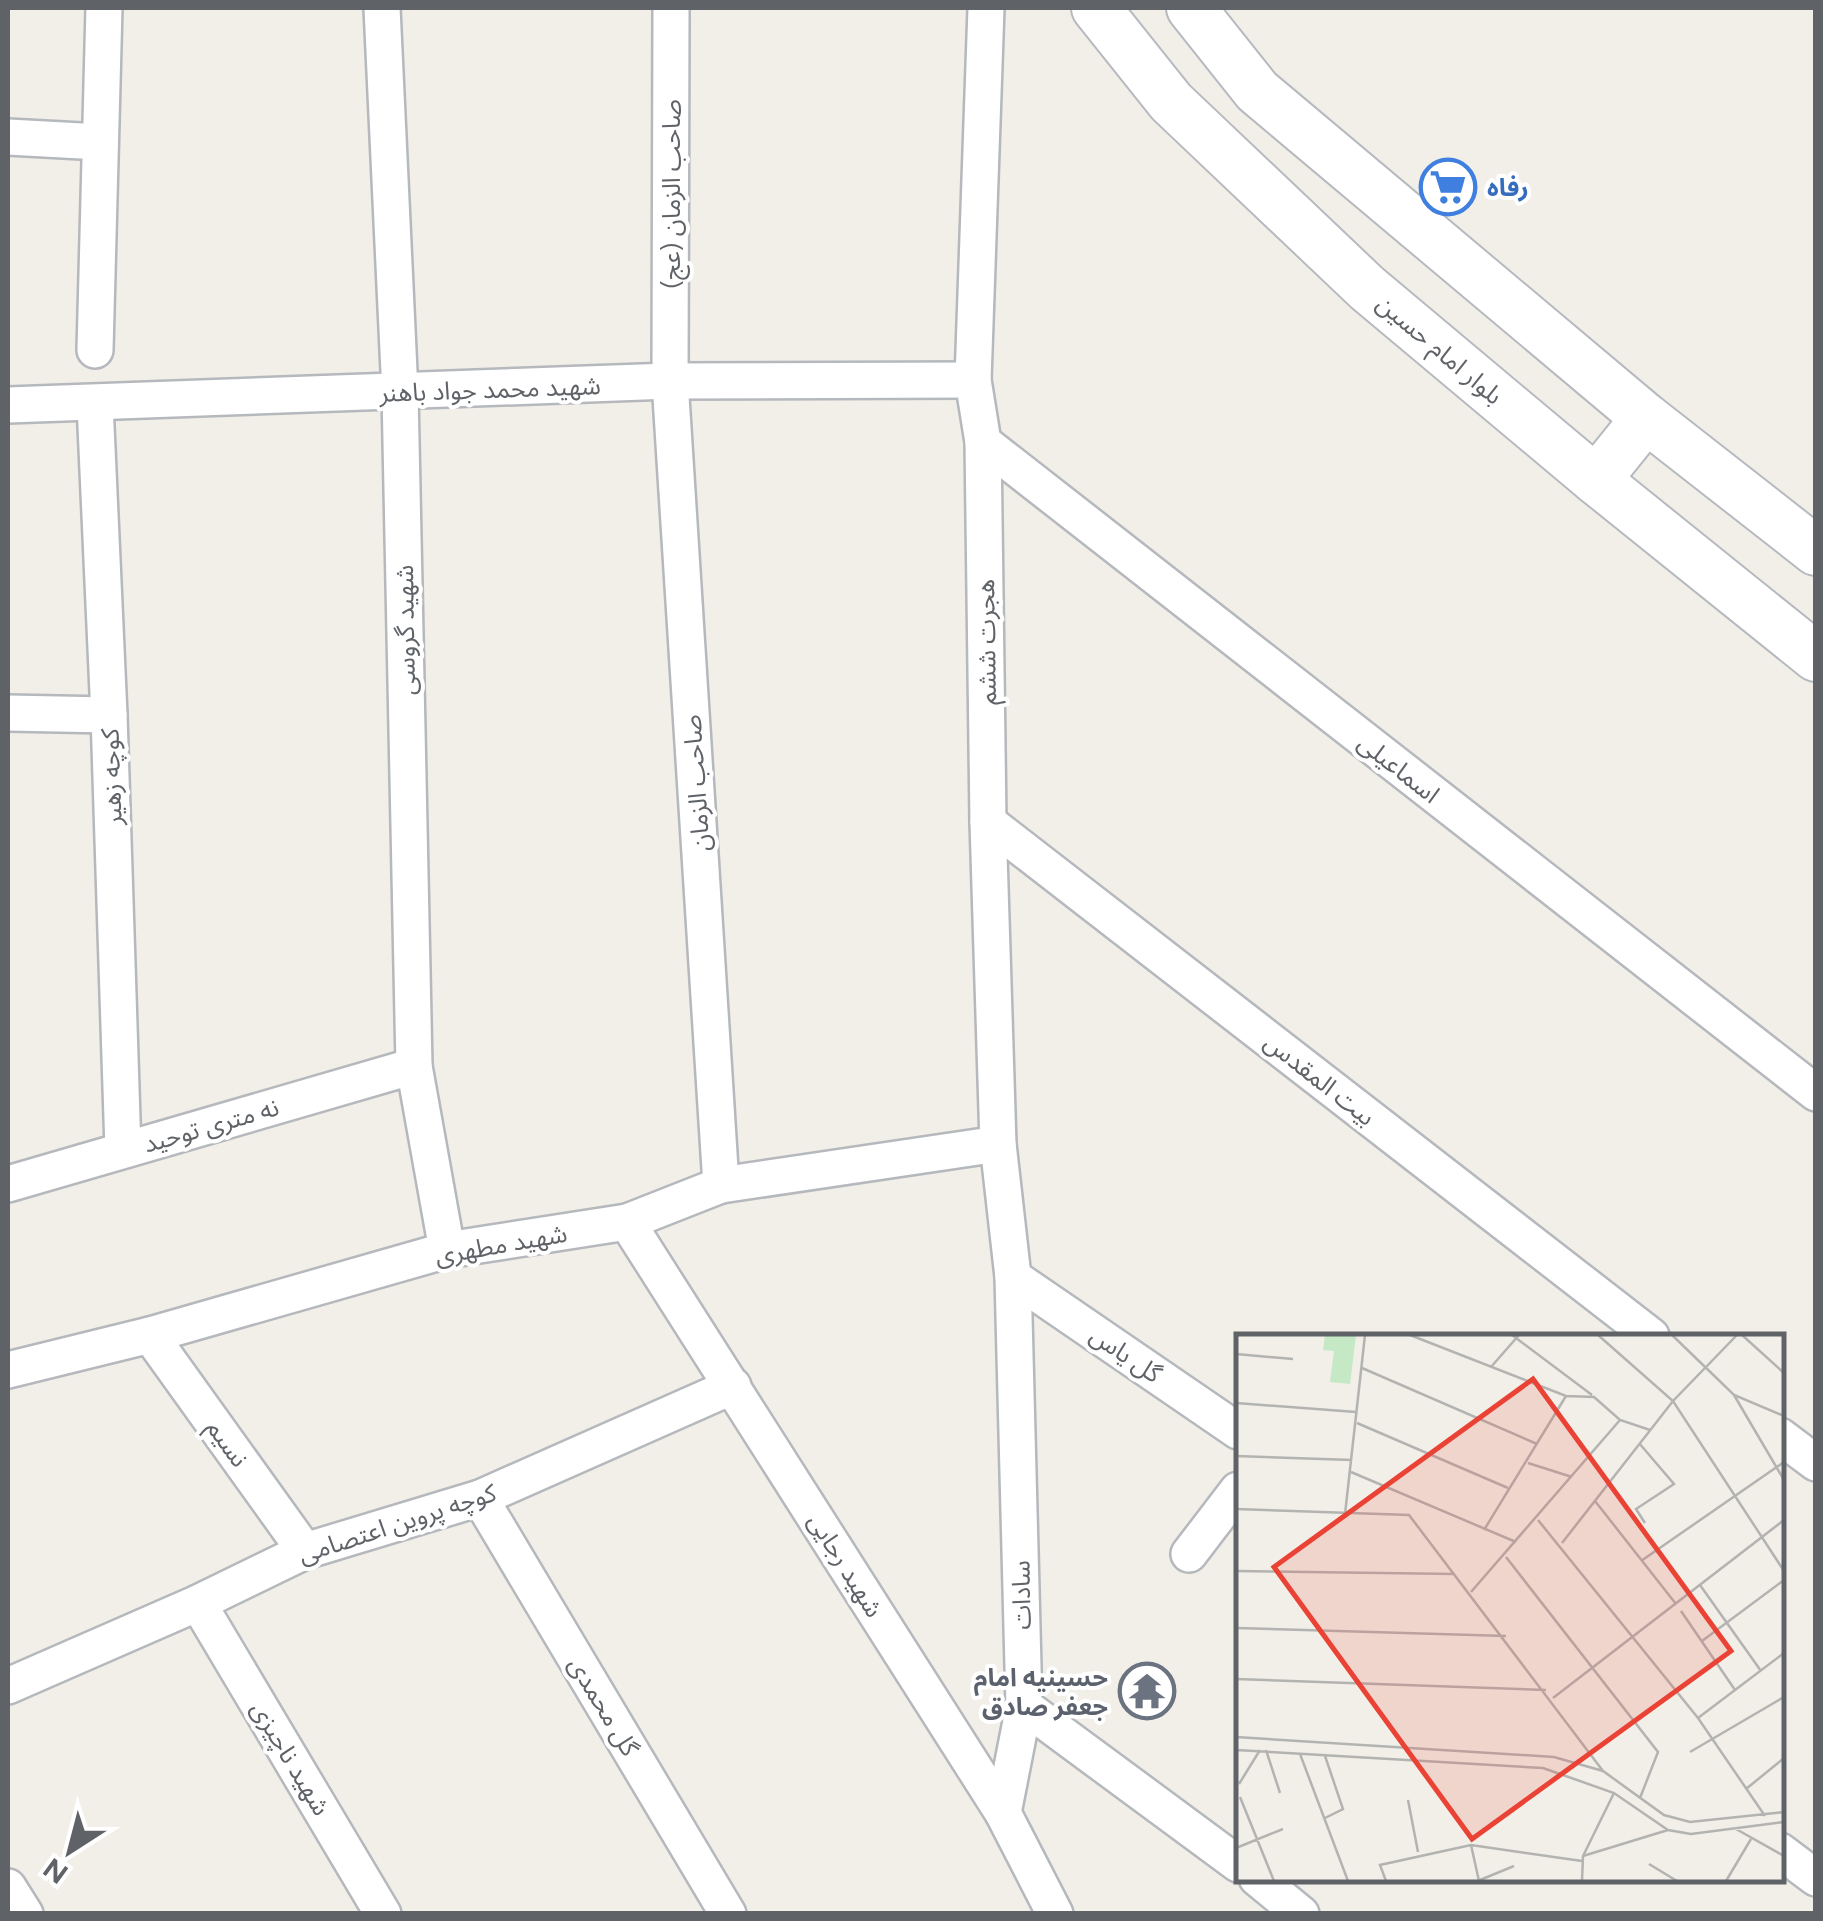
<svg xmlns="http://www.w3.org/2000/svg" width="1823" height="1921" font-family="Figtree,'Noto Sans Arabic',sans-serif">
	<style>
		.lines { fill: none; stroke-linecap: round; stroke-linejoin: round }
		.street-casing { stroke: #b5b8bc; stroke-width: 40 }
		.secondary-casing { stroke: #b6babf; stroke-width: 52 }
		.street { stroke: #fff; stroke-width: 35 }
		.secondary { stroke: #fff; stroke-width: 48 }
		.labels { text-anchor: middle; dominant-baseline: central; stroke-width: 8; stroke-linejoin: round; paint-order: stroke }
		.shop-label { font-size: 25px; font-weight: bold; fill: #366cbe; stroke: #fff; text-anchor: start }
		.street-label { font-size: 25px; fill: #5f6368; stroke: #fff }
		.worship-label { font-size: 25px; font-weight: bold; fill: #5b616d; stroke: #fff; text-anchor: end }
		.inset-road { fill: none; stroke: #b3b3b1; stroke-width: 2.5 }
		.view { fill: #ea4335; fill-opacity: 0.15; stroke: #ea4335; stroke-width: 5 }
		.inset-edge { fill: none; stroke: #5f6368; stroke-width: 5 }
	</style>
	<rect width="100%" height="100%" fill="#f1efe8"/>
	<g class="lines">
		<g class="street-casing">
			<g id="street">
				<polyline points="382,8 400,393 414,1066 447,1250"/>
				<polyline points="671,8 670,381 721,1185"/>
				<polyline points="986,8 973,380 983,442 988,822 998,1144 1013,1277 1024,1706 1238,1864"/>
				<polyline points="8,137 100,142"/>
				<polyline points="95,350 104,8"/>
				<polyline points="95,404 109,715 123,1150"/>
				<polyline points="8,405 670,381 973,380"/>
				<polyline points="983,442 1816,1093"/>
				<polyline points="8,713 109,715"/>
				<polyline points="988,822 1651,1336"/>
				<polyline points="8,1184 414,1066"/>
				<polyline points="627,1222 1003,1813 1055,1914"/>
				<polyline points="1013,1277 1238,1431"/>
				<polyline points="150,1335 305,1551"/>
				<polyline points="8,1370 150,1335 447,1250 627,1222 721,1185 998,1144"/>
				<polyline points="1780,1436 1816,1463"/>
				<polyline points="480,1498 728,1914"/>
				<polyline points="1189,1554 1238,1490"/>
				<polyline points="198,1603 383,1914"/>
				<polyline points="8,1686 198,1603 305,1551 480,1498 733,1386"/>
				<polyline points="1003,1813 1024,1706"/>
				<polyline points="1780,1851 1816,1878"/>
				<polyline points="1257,1878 1301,1914"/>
				<polyline points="8,1887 25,1914"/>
			</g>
		</g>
		<g class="secondary-casing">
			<g id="secondary">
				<polyline points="1096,8 1171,102 1367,288 1596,480 1816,657"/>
				<polyline points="1191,8 1257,91 1646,418 1816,551"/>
				<polyline points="1596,480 1646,418"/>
			</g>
		</g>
		<use href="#street" class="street"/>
		<use href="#secondary" class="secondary"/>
	</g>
	<defs>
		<g id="supermarket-ring" transform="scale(2.875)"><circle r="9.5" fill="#fff" stroke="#3f7fe0" stroke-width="1.5"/><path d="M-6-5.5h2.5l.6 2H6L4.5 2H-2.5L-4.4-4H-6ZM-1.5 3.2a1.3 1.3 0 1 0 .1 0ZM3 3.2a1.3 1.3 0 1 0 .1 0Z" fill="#3f7fe0"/></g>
		<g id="temple-ring" transform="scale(2.875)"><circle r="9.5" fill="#fff" stroke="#6b7280" stroke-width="1.5"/><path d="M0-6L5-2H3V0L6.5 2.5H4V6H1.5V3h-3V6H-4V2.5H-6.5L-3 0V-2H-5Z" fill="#6b7280"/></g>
	</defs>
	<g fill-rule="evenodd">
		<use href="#supermarket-ring" x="1448" y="187"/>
		<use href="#temple-ring" x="1147" y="1691"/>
	</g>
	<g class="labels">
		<g class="shop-label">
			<text x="1487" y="187">رفاه</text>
		</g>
		<g class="street-label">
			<text transform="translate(671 194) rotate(-90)">صاحب الزمان (عج)</text>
			<text transform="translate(1440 349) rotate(40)">بلوار امام حسین</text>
			<text transform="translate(490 389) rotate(-2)">شهید محمد جواد باهنر</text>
			<text transform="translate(405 630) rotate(-91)">شهید گروسی</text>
			<text transform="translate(986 642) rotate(-91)">هجرت ششم</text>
			<text transform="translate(1399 768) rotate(38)">اسماعیلی</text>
			<text transform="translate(111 777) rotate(-92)">کوچه زهیر</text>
			<text transform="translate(696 783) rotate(-94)">صاحب الزمان</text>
			<text transform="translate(1320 1079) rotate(38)">بیت المقدس</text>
			<text transform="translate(211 1125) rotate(-16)">نه متری توحید</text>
			<text transform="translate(501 1244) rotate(-10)">شهید مطهری</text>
			<text transform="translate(1126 1354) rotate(34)">گل یاس</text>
			<text transform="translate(228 1443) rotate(54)">نسیم</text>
			<text transform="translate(397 1523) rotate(-18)">کوچه پروین اعتصامی</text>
			<text transform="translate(846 1565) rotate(58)">شهید رجایی</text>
			<text transform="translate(1021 1595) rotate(-91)">سادات</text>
			<text transform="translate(604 1706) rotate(59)">گل محمدی</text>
			<text transform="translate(291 1758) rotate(59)">شهید ناچیزی</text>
		</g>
		<g class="worship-label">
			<text x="1108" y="1677">حسینیه امام<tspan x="1108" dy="29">جعفر صادق</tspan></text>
		</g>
	</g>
	<g transform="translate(1236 1334)">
		<rect width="548" height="548" fill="#f1efe8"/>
		<path d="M89 1H120L114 50 94 48 98 17 87 16Z" fill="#c5e8c5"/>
		<path class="inset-road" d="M174 1 330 62 358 63 384 86 414 96M276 1 356 61M362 1 437 67 548 237M436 1 498 61 548 82M506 1 548 39M0 20 57 25M255 33 283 1M126 34 301 110M498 61 548 146M0 69 120 78M121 89 272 154M403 109 438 150 400 175 409 189M0 122 116 126M292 129 336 143M115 138 280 208M359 167 440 270M0 175 173 181 367 437M109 180 129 1M302 186 462 384 529 482M248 196 330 62M326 209 437 67 501 1M270 223 422 418 404 464M405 227 548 128M0 237 219 240M464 251 525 337M235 258 384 86M445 277 499 356M0 294 270 302M466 307 548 246M0 345 310 356M317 364 548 186M0 381V474M462 384 548 319M0 403 318 423 367 437 428 481 454 488 548 478M0 416 307 434 378 459 432 496 455 500 548 488M30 416 44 459M454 418 548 363M64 420 112 547M3 450 24 416M510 455 548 424M4 463 38 547M172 466 182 518M89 484 107 475 89 422M500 495 548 522M235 511 243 547M0 514 47 495M347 522 432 496M413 530 441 547M244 546 278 532M150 547 144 531 235 511 346 527M346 547 347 522 378 459M490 547 515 505"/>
		<path class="view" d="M297 45 495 317 236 505 38 233Z"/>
		<rect width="548" height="548" class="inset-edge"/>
	</g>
	<rect width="1823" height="1921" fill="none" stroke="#5f6368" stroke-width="20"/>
	<g transform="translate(70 1851) rotate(216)" stroke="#ffffff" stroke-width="8" paint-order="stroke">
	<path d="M0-8L18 38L0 25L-18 38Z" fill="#5f6368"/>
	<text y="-15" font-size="28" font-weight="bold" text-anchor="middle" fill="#5f6368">N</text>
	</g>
</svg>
